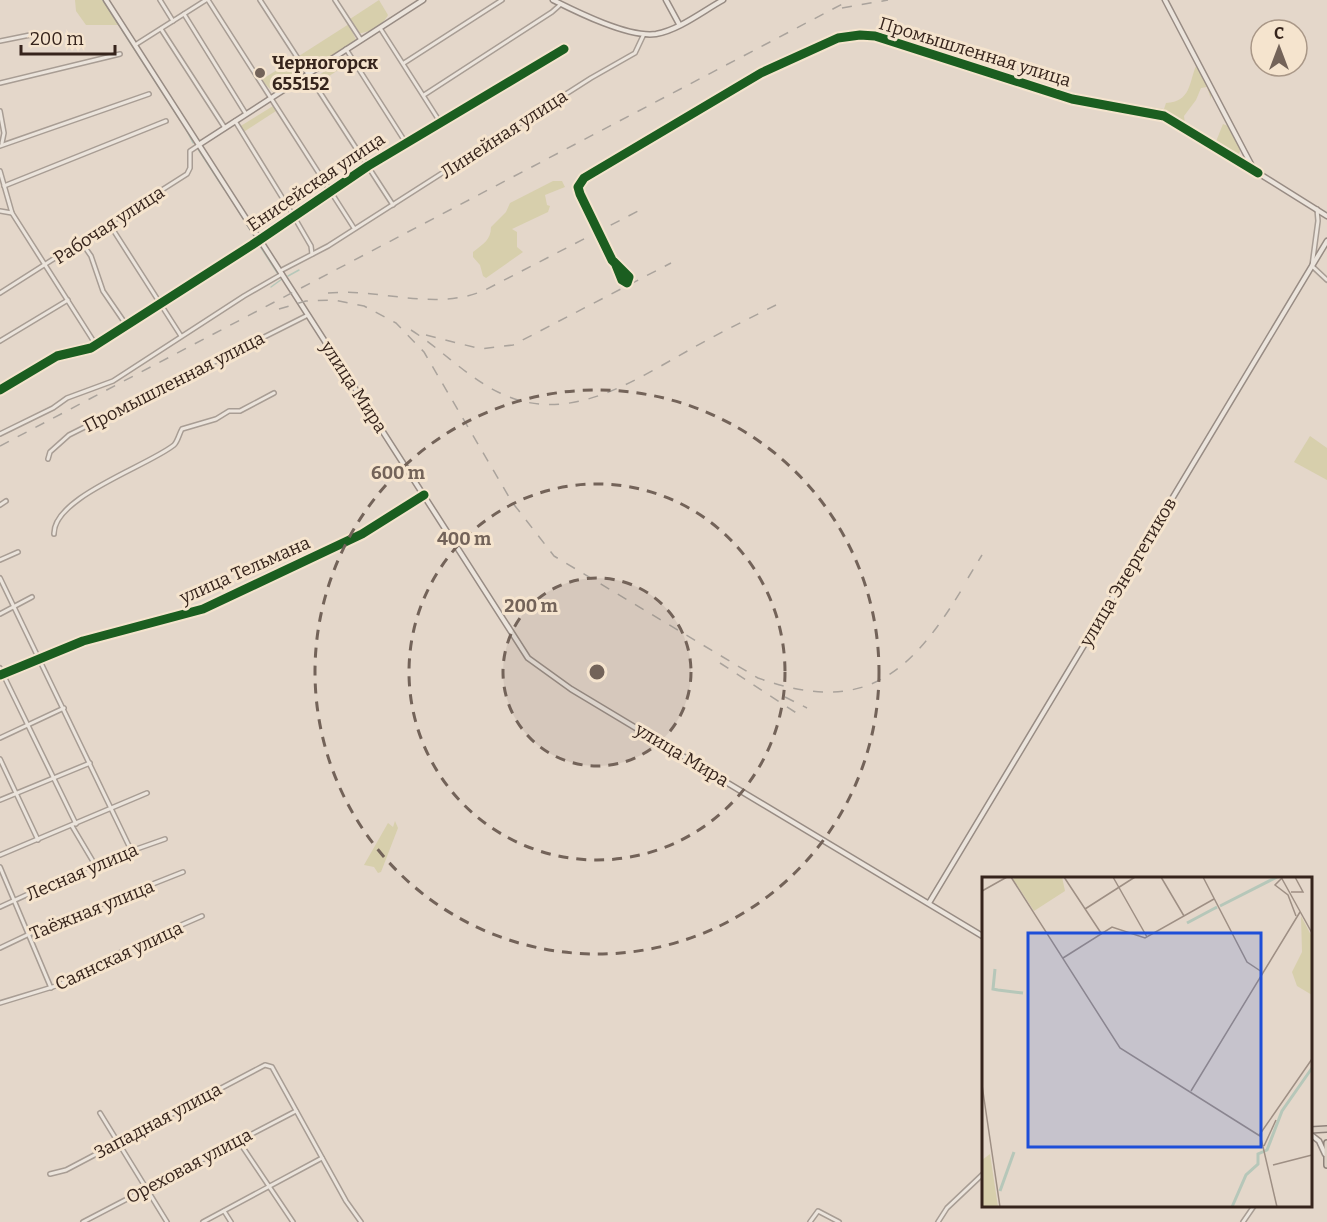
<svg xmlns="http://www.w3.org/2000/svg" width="1327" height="1222" font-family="Bitter,serif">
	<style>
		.green { fill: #d7cfac }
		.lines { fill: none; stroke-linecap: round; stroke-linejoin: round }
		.stream { stroke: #b6c7b9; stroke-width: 1.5 }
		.minor-casing { stroke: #a89d94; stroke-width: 6 }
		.tertiary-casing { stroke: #a89d94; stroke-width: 6 }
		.secondary-casing { stroke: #988c84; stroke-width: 7 }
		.trunk-casing { stroke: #8e827a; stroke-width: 8 }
		.minor { stroke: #ebe4dc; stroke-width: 3 }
		.tertiary { stroke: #ebe4dc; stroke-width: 3 }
		.secondary { stroke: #ebe4dc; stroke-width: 4 }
		.trunk { stroke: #dcd0c4; stroke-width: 5 }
		.rail { stroke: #aaa39c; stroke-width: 1.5; stroke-dasharray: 10 10; stroke-linecap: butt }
		.cycleway-casing { stroke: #f5e4ce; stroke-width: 13 }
		.cycleway { stroke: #1b5e20; stroke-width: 9 }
		.ring { fill: none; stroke: #736359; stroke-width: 3; stroke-dasharray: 10 8 }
		.poi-dot { fill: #736359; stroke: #f5e4ce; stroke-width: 2 }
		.labels { text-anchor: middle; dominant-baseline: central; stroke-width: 6; stroke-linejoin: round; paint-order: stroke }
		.street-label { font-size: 18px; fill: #36241c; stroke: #f5e4ce }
		.poi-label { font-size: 18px; font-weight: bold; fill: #36241c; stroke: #f5e4ce; text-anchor: start }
		.inset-river { fill: none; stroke: #b6c7b9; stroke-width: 3 }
		.inset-road { fill: none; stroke: #9e8f84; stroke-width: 1.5 }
		.view { fill: #1d4ed8; fill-opacity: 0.15; stroke: #1d4ed8; stroke-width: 3 }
		.inset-edge { fill: none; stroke: #36241c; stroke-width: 3 }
		.centre { fill: #736359; stroke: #f5e4ce; stroke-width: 3 }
		.ring-label { font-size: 18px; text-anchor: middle; font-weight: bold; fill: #736359; stroke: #f5e4ce; stroke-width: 6; stroke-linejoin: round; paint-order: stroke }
	</style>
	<rect width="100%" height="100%" fill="#e4d7ca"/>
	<g class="green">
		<polygon points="75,0 103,0 119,25 86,25 76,11"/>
		<path d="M379 0 388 15C384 24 369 33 360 33L350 19Z"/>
		<polygon points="349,24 356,40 310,69 307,68 299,56"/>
		<polygon points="348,56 352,61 317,84 313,79"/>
		<polygon points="296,58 303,74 273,92 261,80"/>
		<path d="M1196 66 1211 93V99L1207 87 1201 88 1196 100 1184 116 1185 124 1151 109 1150 107 1164 109 1166 103C1191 102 1189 82 1196 66Z"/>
		<polygon points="273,106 276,111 242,133 239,127"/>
		<polygon points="1223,124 1228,126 1241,149 1238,156 1215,144"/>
		<path d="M553 181H562L565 187 545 195 547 205 550 206 548 212 512 229 517 232V247L523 252 486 278 483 276 480 265 473 257V252C483 244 491 240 491 227L506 212 510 203Z"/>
		<polygon points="1310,436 1327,448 1327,480 1294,462"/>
		<polygon points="395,821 398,828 381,872 378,873 374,867 364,865 388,823 393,827"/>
	</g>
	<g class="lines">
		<g class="stream">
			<polyline points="103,0 119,25"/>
			<polyline points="122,30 180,120"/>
			<polyline points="186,129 193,143"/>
			<polyline points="198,149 224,189"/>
			<polyline points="226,191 254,236"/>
			<polyline points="258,243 278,274"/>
			<polyline points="288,276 299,270"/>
			<polyline points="271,287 282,279"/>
		</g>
		<g class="minor-casing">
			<g id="minor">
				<polyline points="160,0 173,21"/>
				<polyline points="208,0 354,228"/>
				<polyline points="260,0 393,205"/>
				<polyline points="335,0 361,40"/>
				<polyline points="184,14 246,114"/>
				<polyline points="380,28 440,122"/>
				<polyline points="161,29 225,128"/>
				<polyline points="0,41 30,35"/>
				<polyline points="135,45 206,0"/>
				<polyline points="346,49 406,143"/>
				<polyline points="404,63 502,0"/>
				<polyline points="0,83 120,54"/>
				<polyline points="424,95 552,12 561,4"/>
				<polyline points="0,111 4,133 2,143"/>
				<polyline points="235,121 293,215 311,246 312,254"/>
				<polyline points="0,146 149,94"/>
				<polyline points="0,171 12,213 96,345"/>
				<polyline points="4,186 166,121"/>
				<polyline points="1317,209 1318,221 1312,266 1327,280"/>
				<polyline points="0,211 12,213"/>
				<polyline points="110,225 181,336"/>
				<polyline points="82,243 91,256 103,291 127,326"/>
				<polyline points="280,271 328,246 591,78 635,53 644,34"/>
				<polyline points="0,293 187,174 190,168 190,151 199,145"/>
				<polyline points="0,341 68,300"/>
				<polyline points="0,390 57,356 91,348 252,245 368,166 564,49"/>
				<polyline points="0,434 53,408 67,398 113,381 244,296 282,274"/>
				<polyline points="48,459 50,452 69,435 308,315"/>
				<polyline points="0,505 6,501"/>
				<path d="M54 534C53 497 148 466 174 445 178 441 179 434 182 429L216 419 229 411H240L274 393"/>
				<polyline points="0,560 18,552"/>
				<polyline points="0,578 131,850"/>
				<polyline points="0,614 32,597"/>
				<polyline points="0,668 76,824"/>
				<polyline points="0,675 83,641 203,609 362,534 424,495"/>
				<polyline points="0,738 64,708"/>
				<polyline points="0,759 38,840"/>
				<polyline points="0,800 90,763"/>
				<polyline points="72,826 94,863"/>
				<polyline points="0,855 147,793"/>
				<polyline points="0,867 51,988"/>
				<polyline points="0,907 94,864 165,839"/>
				<polyline points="0,948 44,927 183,872"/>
				<polyline points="0,1003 59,985 133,946 202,916"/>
				<polyline points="100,1113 167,1222"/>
				<polyline points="238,1140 293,1222"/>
				<polyline points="50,1174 66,1170 265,1065 272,1067 346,1201 361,1222"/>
				<polyline points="224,1211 231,1222"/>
				<polyline points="83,1222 296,1111"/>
				<polyline points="203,1222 322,1158"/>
				<polyline points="810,1222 818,1211 839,1222"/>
				<polyline points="938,1222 947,1208 984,1173"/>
			</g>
		</g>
		<g class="tertiary-casing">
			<g id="tertiary">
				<polyline points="616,265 622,280 627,283 629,277 612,260 580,194 578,187 584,178 761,73 838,38 860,35 875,36 1072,99 1164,116 1255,171"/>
				<polyline points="1243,1222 1254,1206"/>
			</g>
		</g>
		<g class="secondary-casing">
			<g id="secondary">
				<polyline points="106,0 528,658 571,689 984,937"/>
				<path d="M553 0C577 12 629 38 656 34 679 30 703 11 723 0"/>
				<polyline points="666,0 679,24"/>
				<polyline points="1165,0 1252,166 1258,173 1327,216"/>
				<polyline points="200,144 423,0"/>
				<polyline points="929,903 1327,241"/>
				<polyline points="1310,1134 1319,1141 1325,1154"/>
			</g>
		</g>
		<g class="trunk-casing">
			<g id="trunk">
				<polyline points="1310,1130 1327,1129"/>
				<polyline points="1327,1143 1327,1165"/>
			</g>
		</g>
		<use href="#minor" class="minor"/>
		<use href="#tertiary" class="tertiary"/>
		<use href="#secondary" class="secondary"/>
		<use href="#trunk" class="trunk"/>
		<g class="rail">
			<polyline points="842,8 888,0"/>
			<path d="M328 293C381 288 435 312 485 290L646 207"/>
			<path d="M279 309 306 301 334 300 364 306 396 323 424 352 512 502 554 556 758 678C862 715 909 677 962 589"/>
			<path d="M411 330C441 349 468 378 500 393 569 426 633 381 691 349 719 333 748 319 776 305"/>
			<polyline points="426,335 481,349 513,345 671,263"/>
			<polyline points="0,446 850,0"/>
			<polyline points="968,578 982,555"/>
			<polyline points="720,663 798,714"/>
			<polyline points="785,697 807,708"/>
		</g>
		<g class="cycleway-casing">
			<g id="cycleway">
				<polyline points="616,265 622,280 627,283 629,277 612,260 580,194 578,187 584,178 761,73 838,38 860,35 875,36 1072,99 1164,116 1258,173"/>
				<polyline points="0,390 57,356 91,348 252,245 368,166 564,49"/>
				<polyline points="0,675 83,641 203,609 362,534 424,495"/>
			</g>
		</g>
		<use href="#cycleway" class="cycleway"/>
	</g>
	<circle cx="597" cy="672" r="94" fill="#736359" fill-opacity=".12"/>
	<g class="ring">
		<circle cx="597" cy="672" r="94"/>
		<circle cx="597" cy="672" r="188"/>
		<circle cx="597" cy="672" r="282"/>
	</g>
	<circle class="poi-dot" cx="260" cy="73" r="6"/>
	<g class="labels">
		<g class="street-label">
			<text transform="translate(975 52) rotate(17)">Промышленная улица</text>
			<text transform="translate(504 134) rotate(-33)">Линейная улица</text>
			<text transform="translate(316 182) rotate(-34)">Енисейская улица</text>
			<text transform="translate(109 225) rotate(-33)">Рабочая улица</text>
			<text transform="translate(174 382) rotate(-27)">Промышленная улица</text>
			<text transform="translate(354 387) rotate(57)">улица Мира</text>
			<text transform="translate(245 570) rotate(-24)">улица Тельмана</text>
			<text transform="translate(1128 572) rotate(-59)">улица Энергетиков</text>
			<text transform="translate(682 755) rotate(31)">улица Мира</text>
			<text transform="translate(82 872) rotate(-23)">Лесная улица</text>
			<text transform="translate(92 910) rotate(-22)">Таёжная улица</text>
			<text transform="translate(119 956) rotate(-25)">Саянская улица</text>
			<text transform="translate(158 1121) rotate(-28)">Западная улица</text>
			<text transform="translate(189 1166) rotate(-28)">Ореховая улица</text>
		</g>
		<g class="poi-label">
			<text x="272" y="63">Черногорск<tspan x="272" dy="21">655152</tspan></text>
		</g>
	</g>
	<g transform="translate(982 877)">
		<rect width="330" height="330" fill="#e4d7ca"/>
		<path d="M34 0H80L83 14 52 34 31 2ZM319 39 330 60V118L315 109 310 95 320 75ZM8 277 16 330H0V283Z" fill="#d7cfac"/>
		<path class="inset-river" d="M238 29 295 0M205 46 235 30M13 92 11 112 16 113M16 113 41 116M18 314 32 275M250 330 264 298 276 287V277L285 273 300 234 330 191"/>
		<path class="inset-road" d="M29 0 138 171 278 259M82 0 119 56M131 0 165 60M179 0 202 39M221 0 265 85 280 95M299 0 330 56M301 0 293 8 306 18 314 39M0 14 25 0M309 15H321L313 0M103 32 153 0M81 81 130 50 163 61 232 22M0 208 18 330M209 214 318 35M282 269 294 243M291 288 330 278M295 330 278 257 330 182"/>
		<path class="view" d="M46 56H279V270H46Z"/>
		<rect width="330" height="330" class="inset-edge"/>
	</g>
	<circle cx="597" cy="672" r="9" class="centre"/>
	<g class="ring-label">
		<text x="398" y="479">600 m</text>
		<text x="464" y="545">400 m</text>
		<text x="531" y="612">200 m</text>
	</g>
	<g transform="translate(1279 48)"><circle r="28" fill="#f5e4ce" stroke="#a99787" stroke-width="1.5"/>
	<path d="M0-4.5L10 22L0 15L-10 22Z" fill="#736359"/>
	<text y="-9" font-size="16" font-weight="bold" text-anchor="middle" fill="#36241c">С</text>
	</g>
	<path d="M21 45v9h94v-9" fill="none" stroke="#36241c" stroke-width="3"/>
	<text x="30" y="45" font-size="18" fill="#36241c" stroke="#f5e4ce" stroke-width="4.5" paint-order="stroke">200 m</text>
</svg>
